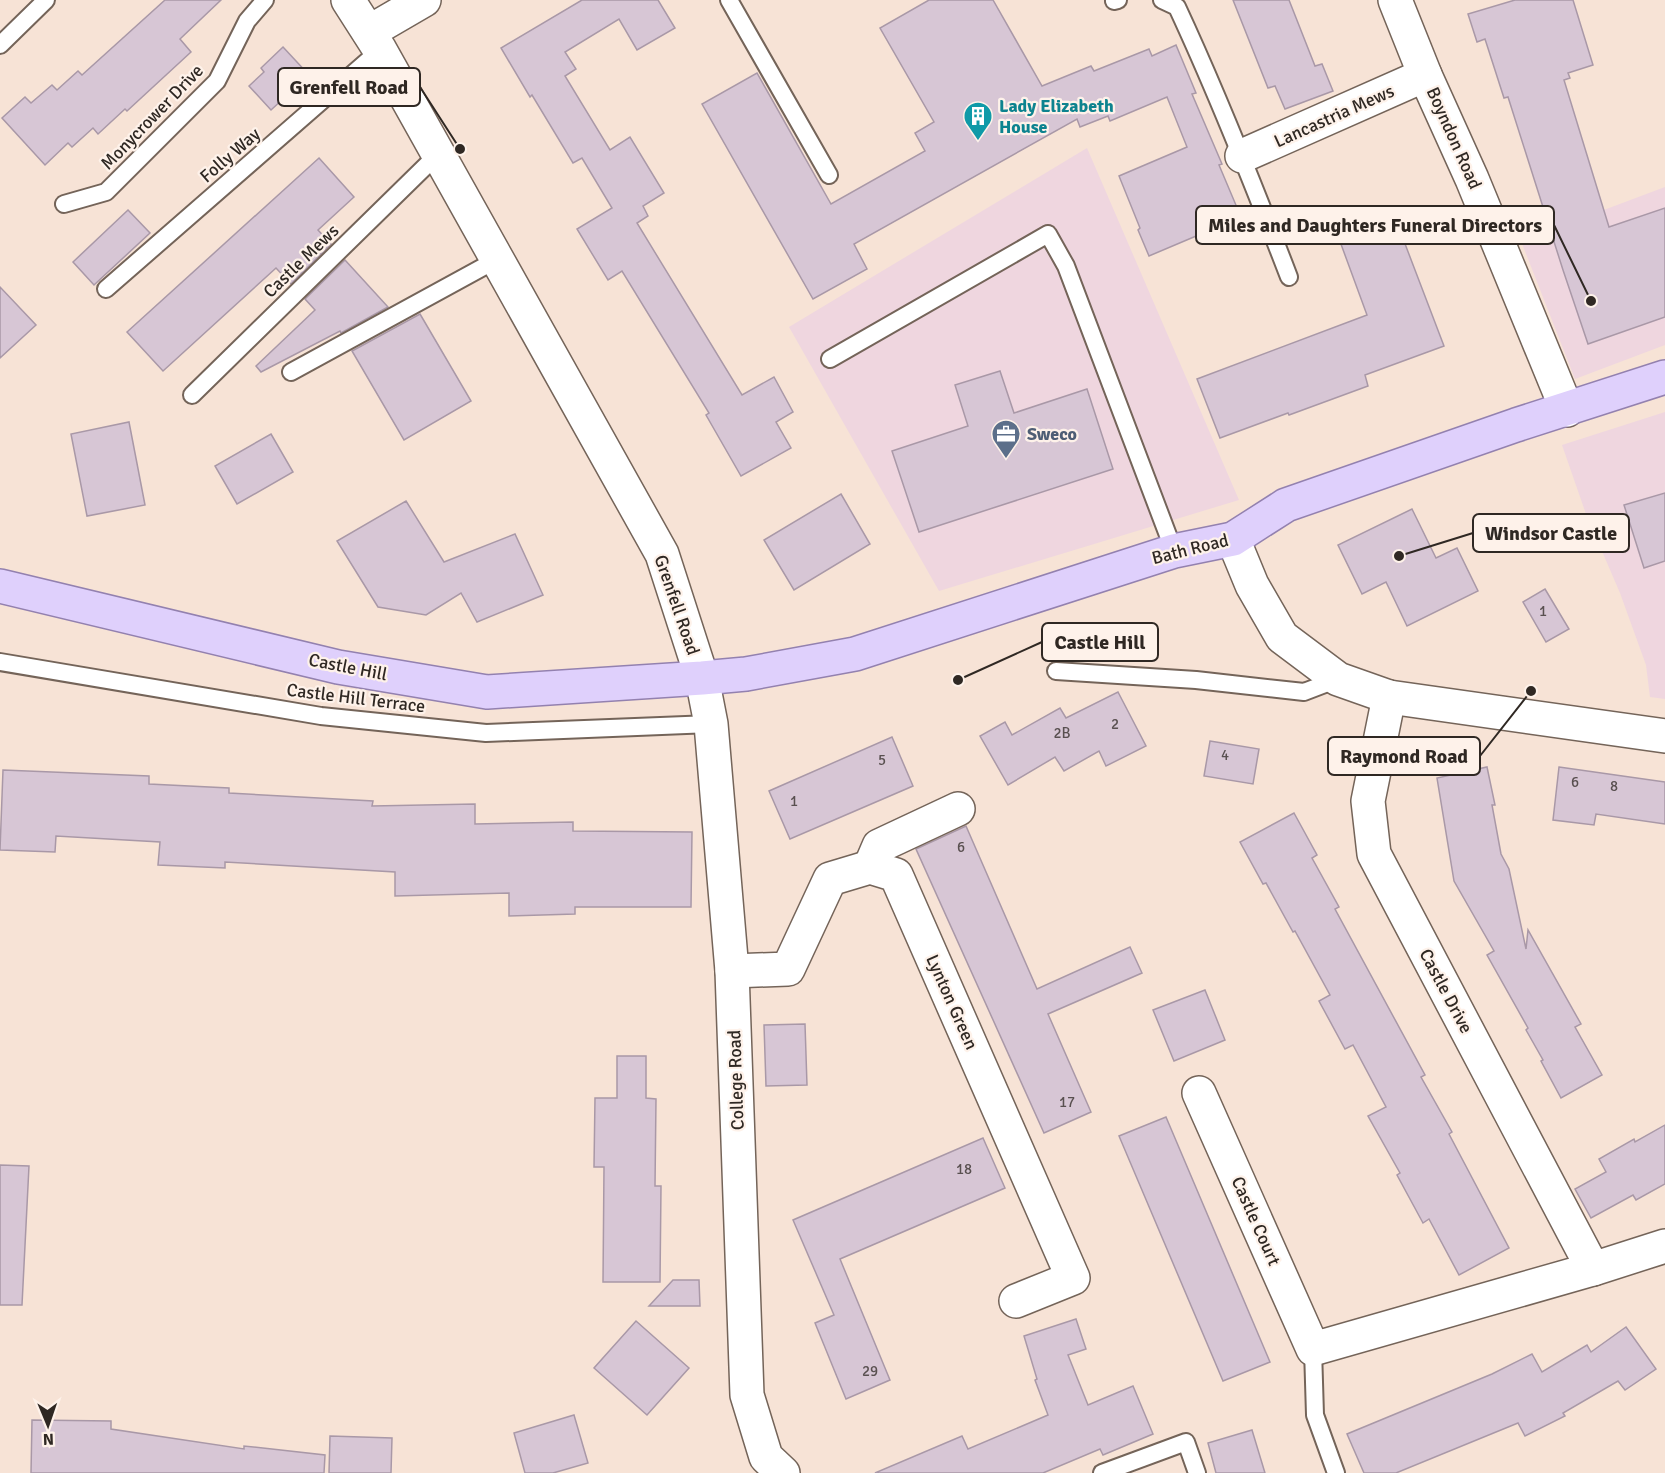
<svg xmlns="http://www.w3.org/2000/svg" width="1665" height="1473" font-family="Signika,sans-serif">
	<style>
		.commercial { fill: #efd6df }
		.building { fill: #d7c6d5; stroke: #a998a7; stroke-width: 1.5 }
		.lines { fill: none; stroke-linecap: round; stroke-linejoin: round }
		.service-casing { stroke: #746459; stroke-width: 20 }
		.minor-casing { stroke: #746459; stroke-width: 36 }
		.tertiary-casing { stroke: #746459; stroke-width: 36 }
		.primary-casing { stroke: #9381af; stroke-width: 36 }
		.service { stroke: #fff; stroke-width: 16 }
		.minor { stroke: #fff; stroke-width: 33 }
		.tertiary { stroke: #fff; stroke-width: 33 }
		.primary { stroke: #dfd0fc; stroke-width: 33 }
		.labels { text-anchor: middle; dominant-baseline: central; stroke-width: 4.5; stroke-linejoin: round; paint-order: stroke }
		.number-label { font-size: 15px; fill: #595050 }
		.culture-label { font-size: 18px; font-weight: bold; fill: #0d838f; stroke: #fef2ea; text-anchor: start }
		.street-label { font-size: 18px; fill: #2f2823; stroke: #fef2ea }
		.service-label { font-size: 18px; font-weight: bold; fill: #4e5e75; stroke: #fef2ea; text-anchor: start }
		.leader { fill: none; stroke: #2f2823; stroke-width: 2 }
		.callout-dot { fill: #2f2823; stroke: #fef2ea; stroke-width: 2 }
		.callout { fill: #fef2ea; stroke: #2f2823; stroke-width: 2 }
		.callout-label { font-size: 20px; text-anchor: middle; font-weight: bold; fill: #2f2823 }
	</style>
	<rect width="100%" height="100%" fill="#f7e3d6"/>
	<g class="commercial">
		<polygon points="1087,148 1239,500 939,591 789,327"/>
		<polygon points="1665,187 1665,345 1575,379 1521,241"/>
		<polygon points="1665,412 1665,699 1650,697 1646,665 1620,593 1586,514 1562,445"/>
	</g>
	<g class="building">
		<polygon points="165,0 221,0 180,39 191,52 127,111 125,109 98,134 93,128 72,147 68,143 45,165 2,118 25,97 31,103 52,85 57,90 78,71 82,75"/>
		<polygon points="582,0 658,0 675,28 637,50 619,19 565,52 576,69 565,76 610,150 630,137 664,193 643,206 648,216 637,223 742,395 774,377 793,412 776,422 791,448 741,476 706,415 709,413 622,271 608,280 577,229 612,208 582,158 573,163 532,95 530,97 501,48"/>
		<polygon points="929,0 993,0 1042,86 1091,66 1094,71 1149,49 1152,56 1176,45 1196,93 1192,94 1222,164 1219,165 1241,217 1149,256 1138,230 1140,228 1119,176 1187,147 1167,97 1110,121 1108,116 1080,127 1077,119 854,244 867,269 813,299 702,104 757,73 831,204 925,151 915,133 934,122 880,28"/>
		<polygon points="1233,0 1289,0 1315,66 1322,64 1333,91 1285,109 1275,86 1268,88"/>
		<polygon points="1515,0 1573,0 1593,65 1568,73 1570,78 1564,80 1609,227 1665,208 1665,317 1588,344 1563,270 1508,97 1504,98 1485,39 1477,42 1468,14"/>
		<polygon points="283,47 309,75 271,110 249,86 264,72 261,68"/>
		<polygon points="319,158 354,197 318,230 331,244 291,284 276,268 163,371 127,332"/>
		<polygon points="128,210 150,233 94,285 73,262"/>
		<polygon points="1394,215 1444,346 1365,375 1368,386 1289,415 1288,413 1220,438 1197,379 1367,315 1338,236"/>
		<polygon points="345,260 388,307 341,333 340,331 261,372 256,366 315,310 305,299"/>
		<polygon points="0,287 36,325 0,358"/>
		<polygon points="420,314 471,401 404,440 352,351"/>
		<polygon points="1000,371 1014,413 1087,389 1113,469 919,532 892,451 968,426 955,385"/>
		<polygon points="129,422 145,505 87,516 71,434"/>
		<polygon points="271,434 293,472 237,504 215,466"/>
		<polygon points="1665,493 1665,561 1644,568 1624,505"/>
		<polygon points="841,494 870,544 794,590 764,540"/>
		<polygon points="406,501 444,562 515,534 543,595 477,622 461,593 426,615 378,607 337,541"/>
		<polygon points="1412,509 1436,558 1457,548 1478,591 1407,626 1386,582 1362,594 1338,545"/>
		<polygon points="1545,589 1569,629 1546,642 1523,602"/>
		<polygon points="1118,692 1146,746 1106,766 1099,751 1064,771 1055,757 1008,785 980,736 1005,722 1012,735 1060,708 1066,718"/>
		<polygon points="892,737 913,786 790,839 769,791"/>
		<polygon points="1210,741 1259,749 1253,784 1204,776"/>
		<polygon points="1487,767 1495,805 1492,805 1501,854 1509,869 1526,949 1528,930 1581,1024 1575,1027 1602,1075 1561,1098 1541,1061 1543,1060 1526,1030 1528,1028 1487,955 1494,951 1454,881 1437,778"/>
		<polygon points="1559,767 1665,782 1665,824 1596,814 1594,825 1553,820"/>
		<polygon points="3,770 149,776 149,784 229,788 229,793 373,801 372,806 475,804 475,824 573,822 573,831 692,832 691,907 575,907 575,914 509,916 509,893 395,896 395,872 225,862 225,868 158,865 160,842 56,836 55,852 0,850"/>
		<polygon points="1294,813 1317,855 1312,858 1339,907 1335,909 1425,1075 1421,1077 1452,1132 1449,1134 1509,1248 1459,1275 1429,1219 1423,1223 1397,1175 1400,1173 1368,1116 1386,1107 1353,1045 1345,1049 1319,1001 1330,995 1295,931 1293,932 1266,883 1263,884 1240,842"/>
		<polygon points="966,826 1037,989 1130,947 1142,973 1048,1014 1091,1112 1044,1133 916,849"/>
		<polygon points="1205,990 1225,1040 1174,1061 1153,1010"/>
		<polygon points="805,1024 807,1085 766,1086 764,1025"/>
		<polygon points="617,1056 646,1056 646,1098 656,1099 655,1186 661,1186 660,1282 603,1282 604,1167 594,1167 595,1098 617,1098"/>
		<polygon points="1166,1117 1270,1362 1223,1381 1119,1136"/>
		<polygon points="1665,1125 1665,1184 1636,1200 1633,1195 1591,1218 1575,1189 1606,1172 1599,1159 1634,1139 1635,1142"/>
		<polygon points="983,1138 1005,1188 840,1259 890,1380 846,1399 815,1323 834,1315 793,1220"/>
		<polygon points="0,1165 29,1166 22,1305 0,1305"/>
		<polygon points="673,1280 699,1280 700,1306 649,1306"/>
		<polygon points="1076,1319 1086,1349 1068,1355 1088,1405 1133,1386 1153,1434 1103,1455 1100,1449 1043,1473 875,1473 962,1436 968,1449 1048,1415 1035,1380 1037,1379 1024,1336"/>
		<polygon points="636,1321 689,1368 647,1415 594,1368"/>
		<polygon points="1626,1327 1656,1369 1625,1390 1618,1381 1563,1413 1565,1416 1525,1436 1518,1423 1396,1473 1364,1473 1347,1434 1492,1374 1532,1354 1542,1372 1587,1345 1591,1352"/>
		<polygon points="574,1415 588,1463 553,1473 525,1473 514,1433"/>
		<polygon points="32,1420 111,1421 111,1429 244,1449 244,1446 325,1455 324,1473 31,1473"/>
		<polygon points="1252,1430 1265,1473 1216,1473 1208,1443"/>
		<polygon points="330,1436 392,1438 391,1473 329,1473"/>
	</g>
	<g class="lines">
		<g class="service-casing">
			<g id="service">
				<polyline points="729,0 829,175"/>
				<path d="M1162 0 1177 7C1218 95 1254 186 1289 277"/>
				<polyline points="1114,1 1118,0"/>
				<polyline points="0,45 46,0"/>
				<polyline points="64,204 106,192 217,81 247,21 265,0"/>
				<polyline points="106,289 380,50"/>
				<polyline points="830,359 1048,234 1066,266 1174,551"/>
				<polyline points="291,372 496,260"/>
				<polyline points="192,395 437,155"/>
				<polyline points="0,662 321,716 486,733 711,724"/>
				<polyline points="1056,671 1196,680 1304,692 1338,679"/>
				<polyline points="1313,1349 1315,1415 1336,1473"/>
				<polyline points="1102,1473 1186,1442 1197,1473"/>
			</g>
		</g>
		<g class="minor-casing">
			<g id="minor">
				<polyline points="1395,0 1425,75 1472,179 1567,410"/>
				<polyline points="1242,156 1425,75"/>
				<polyline points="702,678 711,724 732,971 747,1395 766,1457 783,1473"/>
				<polyline points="870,867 879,846 958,809"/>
				<polyline points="732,971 788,969 830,879 870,867 896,875 1073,1278 1016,1301"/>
				<polyline points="1199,1093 1313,1349 1593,1269 1374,854 1368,801 1389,697"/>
				<polyline points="1593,1269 1665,1246"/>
			</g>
		</g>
		<g class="tertiary-casing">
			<g id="tertiary">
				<polyline points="348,0 380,50 662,554 702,678"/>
				<polyline points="369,32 424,0"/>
				<polyline points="1233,539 1252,585 1282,637 1338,679 1389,697 1665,736"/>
			</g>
		</g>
		<g class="primary-casing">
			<polyline id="primary" points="0,586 338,667 487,692 702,678 746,674 855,654 1174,551 1233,539 1286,505 1516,425 1665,377"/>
		</g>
		<use href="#service" class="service"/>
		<use href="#minor" class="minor"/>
		<use href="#tertiary" class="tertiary"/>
		<use href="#primary" class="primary"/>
	</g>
	<defs>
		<g id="building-pin" transform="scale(1.5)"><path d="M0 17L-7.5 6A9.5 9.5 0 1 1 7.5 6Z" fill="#0f9aa8" stroke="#fef2ea"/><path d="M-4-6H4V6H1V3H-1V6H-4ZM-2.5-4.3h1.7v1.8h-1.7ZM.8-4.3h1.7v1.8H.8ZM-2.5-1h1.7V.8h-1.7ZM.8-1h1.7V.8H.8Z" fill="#fff"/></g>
		<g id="office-pin" transform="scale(1.5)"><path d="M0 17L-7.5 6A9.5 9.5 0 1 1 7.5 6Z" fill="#5c6f8a" stroke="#fef2ea"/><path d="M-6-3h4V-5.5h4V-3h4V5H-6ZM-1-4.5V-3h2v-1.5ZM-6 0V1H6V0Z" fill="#fff"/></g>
	</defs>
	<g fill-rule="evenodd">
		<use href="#building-pin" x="978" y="116"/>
		<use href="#office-pin" x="1006" y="434"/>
	</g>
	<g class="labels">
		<g class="number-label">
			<text x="1543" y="611">1</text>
			<text x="1115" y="724">2</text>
			<text x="1062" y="733">2B</text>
			<text x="1225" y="755">4</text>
			<text x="882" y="760">5</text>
			<text x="1575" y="782">6</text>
			<text x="1614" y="786">8</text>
			<text x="794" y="801">1</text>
			<text x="961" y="847">6</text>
			<text x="1067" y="1102">17</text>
			<text x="964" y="1169">18</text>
			<text x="870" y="1371">29</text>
		</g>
		<g class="culture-label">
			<text x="999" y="106">Lady Elizabeth<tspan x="999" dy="21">House</tspan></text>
		</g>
		<g class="street-label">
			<text transform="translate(1334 116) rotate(-24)">Lancastria Mews</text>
			<text transform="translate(152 117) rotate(-46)">Monycrower Drive</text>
			<text transform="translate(1454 138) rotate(66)">Boyndon Road</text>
			<text transform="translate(230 155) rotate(-41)">Folly Way</text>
			<text transform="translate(301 261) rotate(-44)">Castle Mews</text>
			<text transform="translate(1190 549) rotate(-14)">Bath Road</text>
			<text transform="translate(677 605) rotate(71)">Grenfell Road</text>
			<text transform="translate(348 667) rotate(11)">Castle Hill</text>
			<text transform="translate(356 698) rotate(7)">Castle Hill Terrace</text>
			<text transform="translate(1446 991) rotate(62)">Castle Drive</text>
			<text transform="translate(952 1002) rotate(66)">Lynton Green</text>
			<text transform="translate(736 1080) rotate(-92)">College Road</text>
			<text transform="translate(1256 1221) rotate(66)">Castle Court</text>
		</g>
		<g class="service-label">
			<text x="1027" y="434">Sweco</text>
		</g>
	</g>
	<path class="leader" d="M460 149L420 87M1591 301L1554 225M1399 556L1473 533M958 680L1042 642M1531 691L1480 756"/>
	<g class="callout-dot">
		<circle cx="460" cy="149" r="6"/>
		<circle cx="1591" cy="301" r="6"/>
		<circle cx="1399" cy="556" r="6"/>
		<circle cx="958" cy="680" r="6"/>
		<circle cx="1531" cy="691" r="6"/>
	</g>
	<g class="callout">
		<rect x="278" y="68" width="142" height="38" rx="6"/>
		<rect x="1196" y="206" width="358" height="38" rx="6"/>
		<rect x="1473" y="514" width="156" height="38" rx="6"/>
		<rect x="1042" y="623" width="116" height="38" rx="6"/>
		<rect x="1328" y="737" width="152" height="38" rx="6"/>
	</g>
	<g class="callout-label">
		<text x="349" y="94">Grenfell Road</text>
		<text x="1375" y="232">Miles and Daughters Funeral Directors</text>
		<text x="1551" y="540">Windsor Castle</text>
		<text x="1100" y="649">Castle Hill</text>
		<text x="1404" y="763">Raymond Road</text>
	</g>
	<g transform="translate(48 1425) rotate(178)" stroke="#fef2ea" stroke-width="4.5" paint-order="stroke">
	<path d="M0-4.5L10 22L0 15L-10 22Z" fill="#2f2823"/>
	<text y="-9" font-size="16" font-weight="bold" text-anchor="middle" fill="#2f2823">N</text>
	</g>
</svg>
